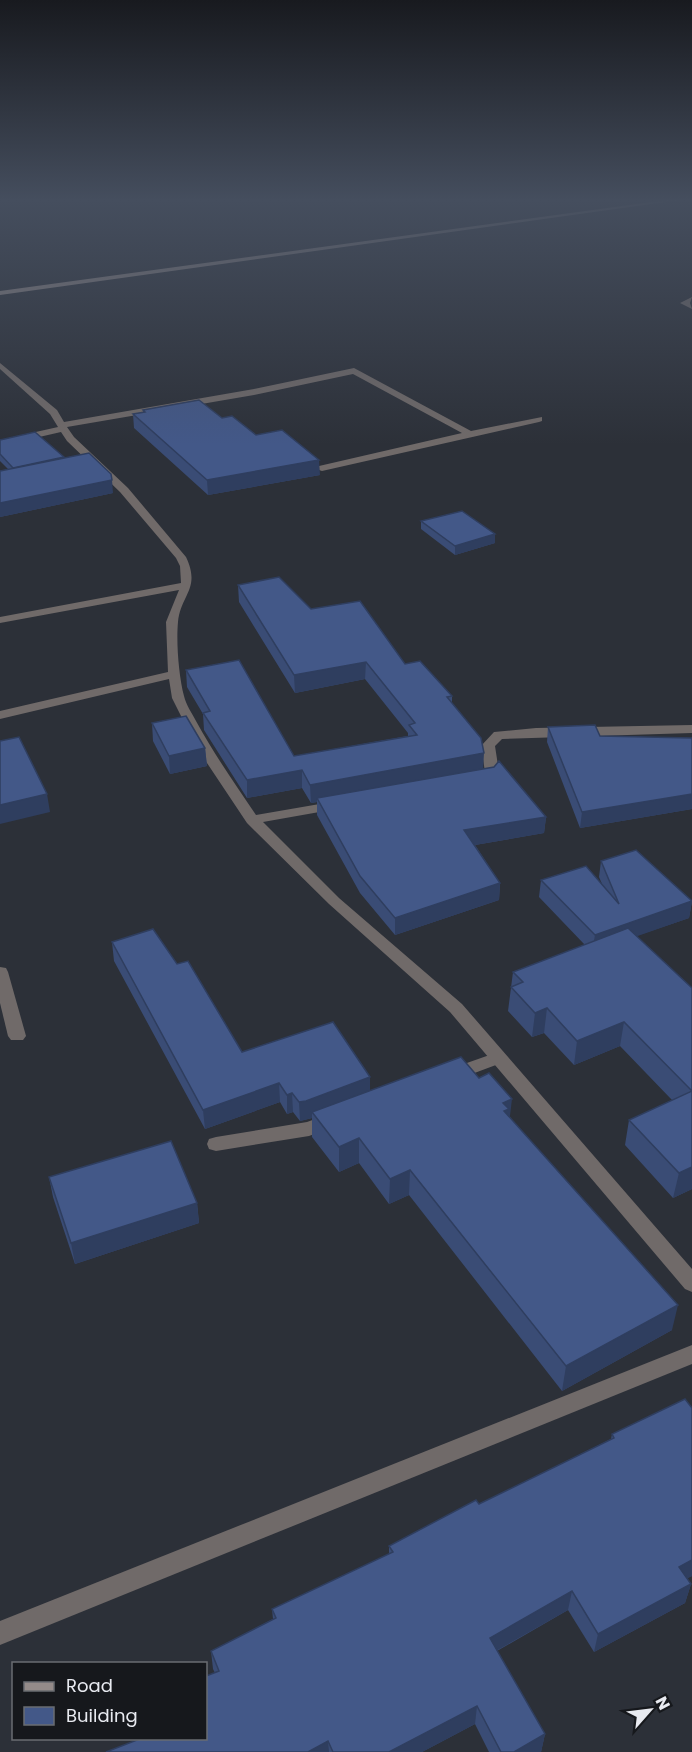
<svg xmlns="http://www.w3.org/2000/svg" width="692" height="1752" font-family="Poppins,sans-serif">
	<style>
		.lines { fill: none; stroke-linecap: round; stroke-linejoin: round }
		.lane { fill: #706a69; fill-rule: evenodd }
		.street { fill: #706a69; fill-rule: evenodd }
		.secondary { fill: #948b89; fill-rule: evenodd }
		.wall { fill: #3a4c75 }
		.shaded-wall { fill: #2f3e5f }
		.building { fill: #435888; stroke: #2f3e5f; stroke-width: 1.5 }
	</style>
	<rect width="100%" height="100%" fill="#2c3038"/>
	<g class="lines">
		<g class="lane">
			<polygon points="498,1052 504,1054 507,1058 504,1062 453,1081 447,1080 444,1075 447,1070"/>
			<polygon points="329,1114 335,1116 338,1121 335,1126 309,1136 216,1151 209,1149 207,1144 209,1139 216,1137 307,1122"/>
		</g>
		<g class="street">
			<polygon points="692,297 690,303 692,309 680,303"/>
			<path d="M0 363 57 410 64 422 254 389 354 368 471 431 542 417V421L539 422 322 471 319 470V466L462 433 353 374 254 395 67 427 74 437 128 488 186 557C201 589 181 594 178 622 176 643 179 677 184 696 186 705 192 713 196 721 214 754 235 784 256 815L337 801 342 802 344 805 342 808 263 822 339 898 462 1004 692 1269V1292L685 1289 450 1012 329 904 247 823 197 748 172 698 169 679 0 719V711L168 672 166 622 179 590 0 623V617L181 583 180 566 176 558 120 492 67 441 61 432 0 446V440L58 427 50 414 0 369Z"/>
			<polygon points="692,725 692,733 502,739 495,746 499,772 492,781 482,783 475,779 485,772 481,746 494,732 536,728"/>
			<polygon points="0,967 6,968 8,972 26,1036 23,1040 11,1040 8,1036 0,1003"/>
			<polygon points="692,1345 692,1364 0,1645 0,1621"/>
		</g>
		<polygon class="secondary" points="666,200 680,200 0,295 0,291"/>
	</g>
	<g class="wall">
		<polygon points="143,410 222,418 320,475 208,495 134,428 133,414 143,412"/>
		<polygon points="0,440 64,457 64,458 113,493 0,517 0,471 8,469 0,461"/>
		<polygon points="421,521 495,534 495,543 455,555 421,529"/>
		<polygon points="238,585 311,609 405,664 452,696 452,703 483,769 546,817 544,833 475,845 500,883 499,900 395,935 360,893 317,815 317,802 311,803 302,788 247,798 204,730 203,714 187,687 186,670 294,756 408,736 408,733 365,679 295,693 239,602"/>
		<polygon points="152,723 205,748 207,766 170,774 153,741"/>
		<polygon points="548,727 600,736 692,738 692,809 580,828 547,742"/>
		<polygon points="601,861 692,901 689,918 636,936 692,988 692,1189 673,1198 625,1145 629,1120 672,1100 620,1046 574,1065 544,1033 532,1037 508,1011 513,972 585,945 539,897 541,880 602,884 599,877"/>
		<polygon points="112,942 177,964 242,1052 370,1077 370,1091 510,1117 672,1330 562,1391 409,1195 389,1204 359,1163 339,1172 312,1137 312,1118 300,1121 293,1112 287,1114 280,1102 205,1129 114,961"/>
		<polygon points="49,1177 197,1203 199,1223 75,1264 53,1197"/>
		<polygon points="692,1408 692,1576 687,1578 691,1584 685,1603 594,1652 568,1610 497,1651 545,1734 541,1752 489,1752 475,1724 422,1752 106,1752 206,1738 215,1673 213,1669 211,1651 273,1619 272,1609 389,1554 389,1546 479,1504 611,1439 612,1434"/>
	</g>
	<g class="shaded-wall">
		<polygon points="319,460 320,475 208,495 207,480"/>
		<polygon points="112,480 113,493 0,517 0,503"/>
		<polygon points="495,534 495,543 455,555 455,546"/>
		<polygon points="366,662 365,679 295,693 294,675"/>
		<polygon points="205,748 207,766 170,774 169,756"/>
		<polygon points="484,753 483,771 317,798 317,802 311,803 310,785"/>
		<polygon points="302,770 302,788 247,798 247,780"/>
		<polygon points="47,794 50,812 0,824 0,805"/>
		<polygon points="692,794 692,809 580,828 582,812"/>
		<polygon points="546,817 544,833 463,847 464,830"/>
		<polygon points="500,883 499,900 395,935 395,918"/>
		<polygon points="692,901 689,918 592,952 595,935"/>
		<polygon points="547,1008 544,1033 532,1037 535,1013"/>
		<polygon points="624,1022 620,1046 574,1065 577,1041"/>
		<polygon points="370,1077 370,1097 312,1112 312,1118 300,1121 299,1102"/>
		<polygon points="279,1083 280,1102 205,1129 203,1110"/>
		<polygon points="292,1093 293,1112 287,1114 287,1095"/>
		<polygon points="512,1099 509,1124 507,1125 503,1103"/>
		<polygon points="359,1138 359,1163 339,1172 339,1147"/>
		<polygon points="692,1167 692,1189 673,1198 679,1173"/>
		<polygon points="410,1170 409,1195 389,1204 390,1179"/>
		<polygon points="197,1203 199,1223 75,1264 71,1243"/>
		<polygon points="678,1305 672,1330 562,1391 566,1366"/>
		<polygon points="692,1560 692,1576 674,1586 679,1567"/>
		<polygon points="691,1584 685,1603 594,1652 598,1634"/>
		<polygon points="572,1591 568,1610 487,1656 490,1638"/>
		<polygon points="477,1706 475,1724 422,1752 389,1752"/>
		<polygon points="545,1734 541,1752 514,1752"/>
		<polygon points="328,1741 329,1752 308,1752"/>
	</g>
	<g class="building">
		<polygon points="199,400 222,418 232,416 256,435 282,430 319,460 207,480 133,414 145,412 143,410"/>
		<polygon points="35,432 64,457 13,468 0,454 0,440"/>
		<polygon points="89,453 111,474 112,480 0,503 0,471"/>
		<polygon points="462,511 495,534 455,546 421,521"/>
		<polygon points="279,577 311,609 360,601 405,664 420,661 452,696 447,697 481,738 484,753 310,785 302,770 247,780 203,713 210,711 186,670 239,660 294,756 417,735 409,725 415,723 366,662 294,675 238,585"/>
		<polygon points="186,716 205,748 169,756 152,723"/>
		<polygon points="595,725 600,736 692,738 692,794 582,812 548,727"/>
		<polygon points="19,737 47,794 0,805 0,741"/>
		<polygon points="499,761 546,817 464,830 500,883 395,918 360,876 317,798 494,767"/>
		<polygon points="636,850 692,901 595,935 541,880 586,866 619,904 601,861"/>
		<polygon points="628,928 692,988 692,1091 624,1022 577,1041 547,1008 535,1013 511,987 523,982 513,972"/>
		<polygon points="153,929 177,964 188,961 242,1052 333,1022 370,1077 306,1101 299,1102 292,1093 287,1095 279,1083 203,1110 112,942"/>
		<polygon points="461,1057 479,1078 489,1073 512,1099 503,1103 509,1109 504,1111 678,1305 566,1366 410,1170 390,1179 359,1138 339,1147 312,1112"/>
		<polygon points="692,1091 692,1167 679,1173 629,1120"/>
		<polygon points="171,1141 197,1203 71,1243 49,1177"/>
		<polygon points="685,1399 692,1408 692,1560 679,1567 691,1584 598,1634 572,1591 490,1638 545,1734 514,1752 501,1752 477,1706 389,1752 333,1752 328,1741 308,1752 106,1752 142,1738 206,1738 206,1676 219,1671 211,1651 276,1618 272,1609 393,1552 389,1546 476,1500 479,1504 614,1438 612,1434"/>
	</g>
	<linearGradient id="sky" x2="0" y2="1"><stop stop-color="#181a1f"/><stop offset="0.45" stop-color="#454e5e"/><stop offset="1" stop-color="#454e5e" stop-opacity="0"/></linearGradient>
	<rect width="692" height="445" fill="url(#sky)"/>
	<rect x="12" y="1662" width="195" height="78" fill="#16181c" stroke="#6a6c71" stroke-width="1.5"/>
	<rect x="24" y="1682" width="30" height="9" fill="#948b89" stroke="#6a6c71" stroke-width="1.5"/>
	<text x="66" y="1692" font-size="18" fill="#e8eaf0">Road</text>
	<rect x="24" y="1707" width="30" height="18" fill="#435888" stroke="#6a6c71" stroke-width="1.5"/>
	<text x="66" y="1722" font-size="18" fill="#e8eaf0">Building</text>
	<g transform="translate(650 1710) rotate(62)" stroke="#16181c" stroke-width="4.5" paint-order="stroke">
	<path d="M0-4.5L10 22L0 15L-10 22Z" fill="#e8eaf0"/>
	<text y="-9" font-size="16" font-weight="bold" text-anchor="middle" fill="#e8eaf0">N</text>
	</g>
</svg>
